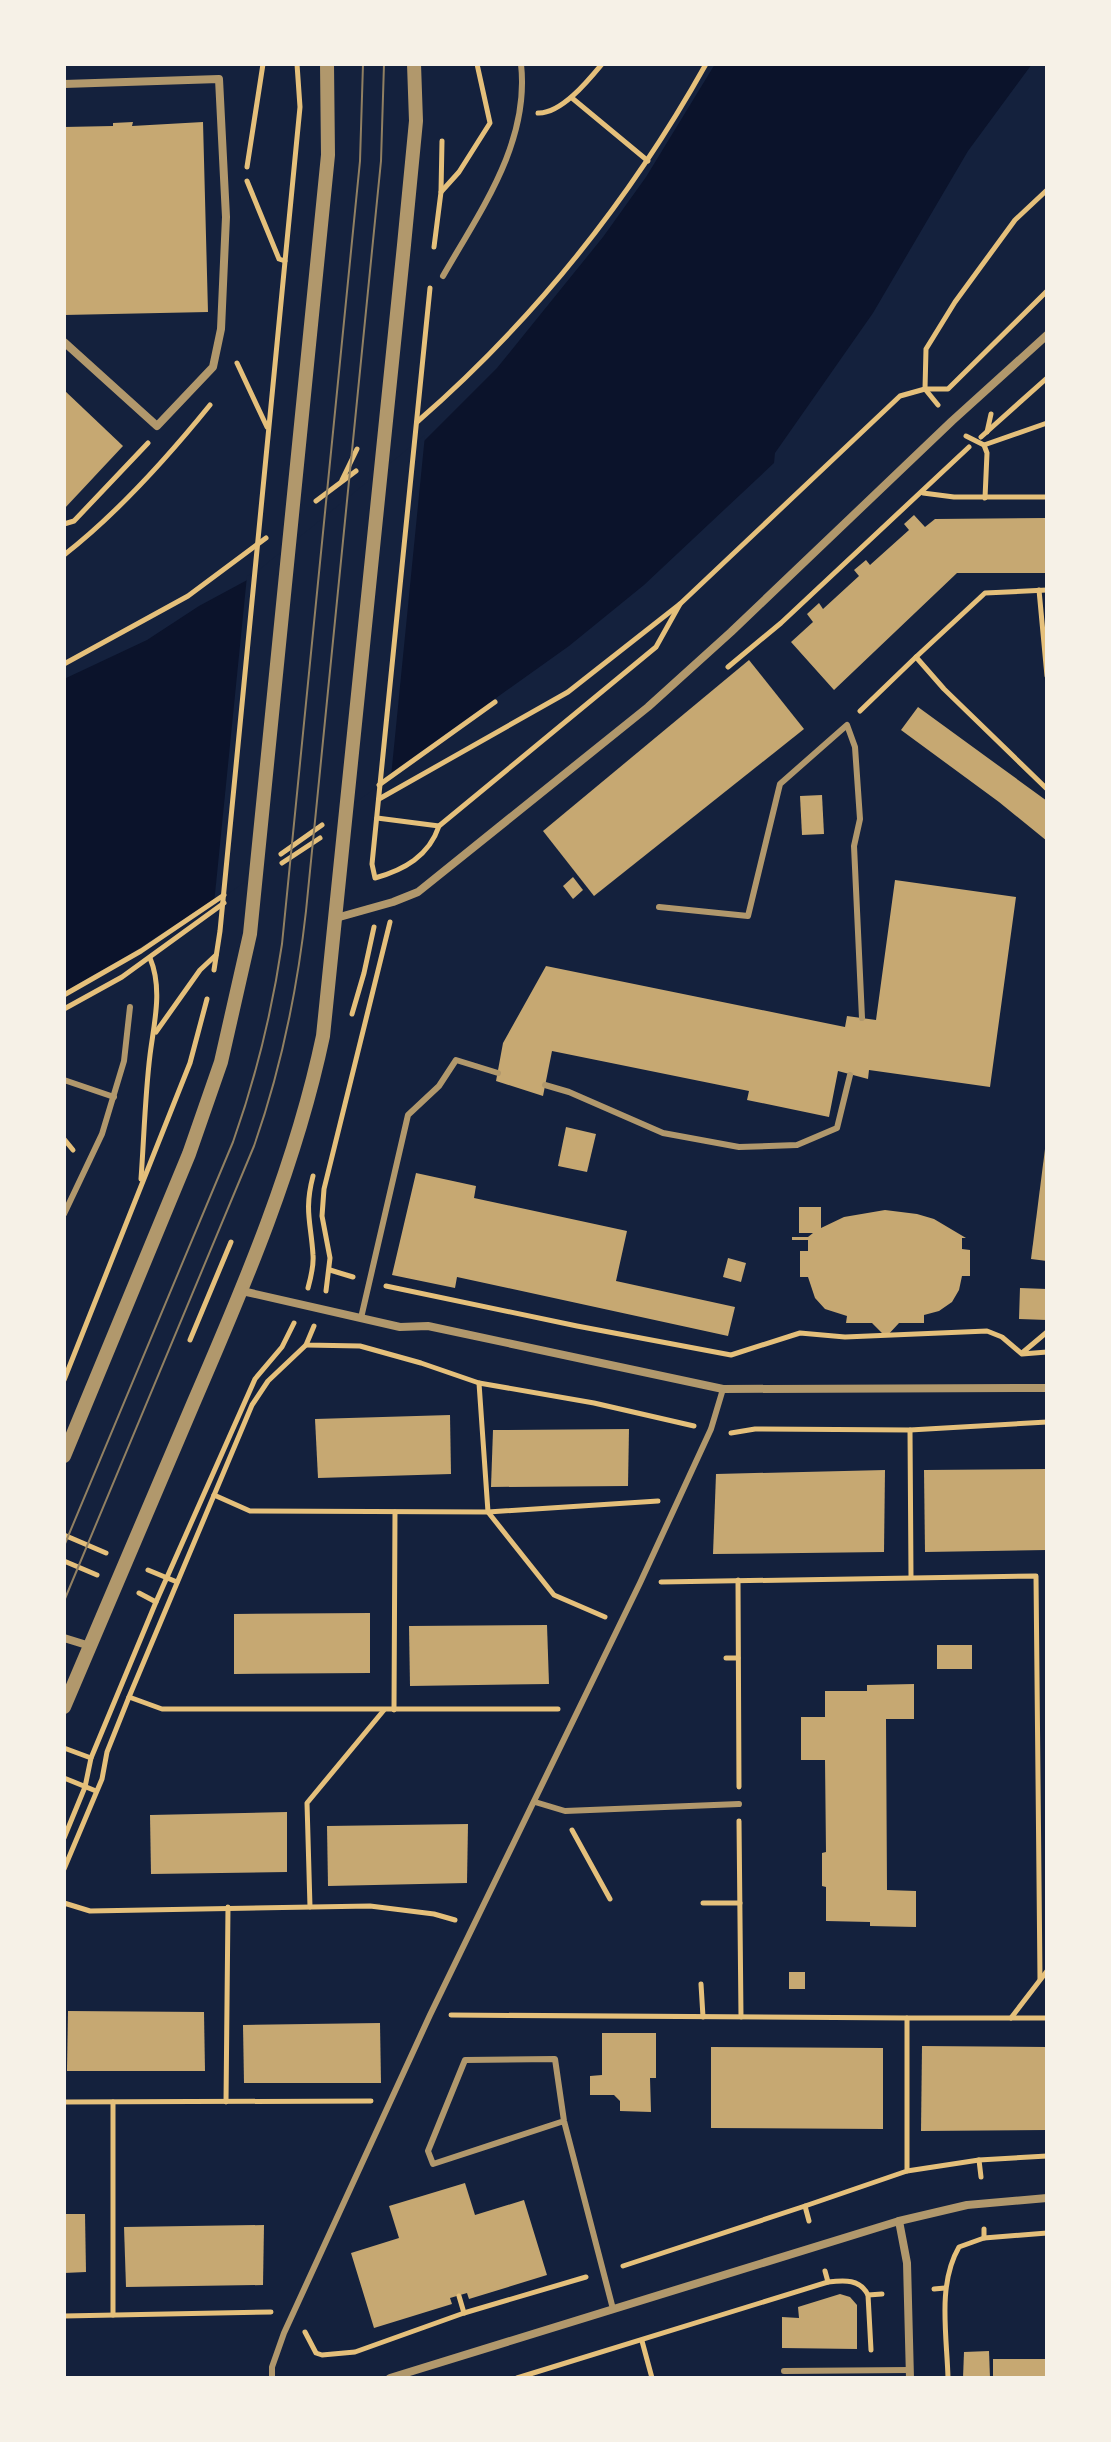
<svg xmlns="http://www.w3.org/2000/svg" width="1111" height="2442" font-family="Quicksand,sans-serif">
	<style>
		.water { fill: #0b132b }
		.pier { fill: #14213d }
		.building { fill: #c6a872 }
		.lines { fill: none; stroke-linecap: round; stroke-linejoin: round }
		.path { stroke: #e5c07b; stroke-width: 5 }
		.service { stroke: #b1986c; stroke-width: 6 }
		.minor { stroke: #b1986c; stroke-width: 8 }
		.tertiary { stroke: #b1986c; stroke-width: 14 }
		.tram { stroke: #918062; stroke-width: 2 }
	</style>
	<rect width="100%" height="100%" fill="#14213d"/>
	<polygon class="water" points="715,64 1032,64 968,151 873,313 775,453 774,463 644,585 569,646 213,900 132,953 64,992 64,679 147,640 199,606 262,572 424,441 497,368 603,237 646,177"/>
	<polygon class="pier" points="425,435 391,777 214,904 247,576 260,569"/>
	<g class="building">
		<polygon points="133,122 132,126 203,122 208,312 64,315 64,127 113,126 113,123"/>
		<polygon points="64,390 123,446 64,509"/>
		<polygon points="914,515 925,527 935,519 1047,518 1047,573 957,573 834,690 791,642 813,622 807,614 819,603 823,609 859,576 854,570 866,560 870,565 909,530 904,524"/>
		<polygon points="749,660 804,729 594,896 543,831"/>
		<polygon points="918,707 1047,801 1047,841 999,802 901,730"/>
		<polygon points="822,795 824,834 802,835 800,796"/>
		<polygon points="573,877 583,890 573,899 563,886"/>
		<polygon points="895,880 1016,897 990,1087 869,1070 868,1079 838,1071 829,1117 747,1100 749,1091 552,1051 543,1096 496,1081 503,1043 546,966 845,1027 847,1016 876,1020"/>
		<polygon points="566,1127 596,1134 587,1172 558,1166"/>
		<polygon points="1045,1149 1047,1149 1047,1261 1031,1259"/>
		<polygon points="416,1173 476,1186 474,1198 627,1231 616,1281 735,1307 728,1336 457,1277 455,1288 392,1275"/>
		<polygon points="799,1207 821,1207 821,1228 844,1217 885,1210 917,1214 934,1219 966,1238 962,1238 962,1249 970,1250 970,1276 962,1276 959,1290 952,1302 939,1311 924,1315 924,1323 899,1323 886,1337 872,1323 846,1323 847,1316 825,1309 815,1298 808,1277 800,1277 800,1251 808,1251 808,1240 792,1240 792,1237 808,1237 813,1233 799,1233"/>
		<polygon points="728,1258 746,1263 741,1282 723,1277"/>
		<polygon points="1020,1288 1047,1289 1047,1320 1019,1319"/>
		<polygon points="450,1415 451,1474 318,1478 315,1419"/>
		<polygon points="629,1429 628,1486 491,1487 493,1430"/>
		<polygon points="1047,1469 1047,1550 925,1552 924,1470"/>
		<polygon points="885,1470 884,1552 713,1554 716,1474"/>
		<polygon points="370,1613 370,1673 234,1674 234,1614"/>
		<polygon points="547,1625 549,1684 410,1686 409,1626"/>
		<rect x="937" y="1645" width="35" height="24"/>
		<polygon points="914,1684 914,1719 886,1719 887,1890 916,1891 916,1927 870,1926 870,1922 826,1921 826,1887 822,1886 822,1853 826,1852 825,1760 801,1760 801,1717 825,1717 825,1691 867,1691 867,1685"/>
		<polygon points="287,1812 287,1872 151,1874 150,1815"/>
		<polygon points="468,1824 467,1883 328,1886 327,1826"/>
		<rect x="789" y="1972" width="16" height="17"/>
		<polygon points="68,2011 204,2012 205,2071 67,2071"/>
		<polygon points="380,2023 381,2083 244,2083 243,2025"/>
		<polygon points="602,2033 656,2033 656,2078 650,2078 651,2112 620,2111 620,2101 614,2095 590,2095 590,2076 602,2075"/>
		<polygon points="922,2046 1047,2047 1047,2130 921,2131"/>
		<polygon points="711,2047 883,2048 883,2129 711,2128"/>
		<polygon points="465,2183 475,2215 524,2200 547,2275 469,2299 467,2293 450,2298 452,2304 374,2328 351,2253 399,2238 389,2206"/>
		<polygon points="64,2214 85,2214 86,2272 64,2273"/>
		<polygon points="264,2225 263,2285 126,2287 124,2227"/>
		<polygon points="840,2294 850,2297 857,2305 857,2349 782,2348 782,2317 799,2318 798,2307"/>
		<polygon points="989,2351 990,2378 963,2378 964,2352"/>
		<rect x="993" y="2359" width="54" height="19"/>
	</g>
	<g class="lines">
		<g class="path">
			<polyline points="572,98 648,161"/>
			<path d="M538 113C561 114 588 81 602 64"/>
			<polyline points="247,167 263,64"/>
			<polyline points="247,181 279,259 285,261"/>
			<polyline points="441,192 459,172 490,123 477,64"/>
			<polyline points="434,247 441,192 442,141"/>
			<path d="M430 288 372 864 375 878C404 870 429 856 439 826L656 647 680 604"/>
			<polyline points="237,363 267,427"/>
			<polyline points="938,405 925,389 926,349 955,302 1015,220 1047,190"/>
			<path d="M417 422C533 321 631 198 706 64"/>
			<polyline points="987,432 991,414"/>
			<polyline points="966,436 984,445 1047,423"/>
			<polyline points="981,437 1047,378"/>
			<polyline points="984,445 987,453 985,498"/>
			<polyline points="342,480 357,449"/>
			<polyline points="923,493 954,497 1047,497"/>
			<polyline points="316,501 356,471"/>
			<polyline points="64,524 74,521 148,443"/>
			<path d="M64 555C118 513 167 458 210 405"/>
			<polyline points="1039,590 1047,676"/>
			<polyline points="916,657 985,593 1047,590"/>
			<polyline points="64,664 188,596 266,538"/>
			<polyline points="728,667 781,623 969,447"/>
			<polyline points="860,711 916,657 944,689 1047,789"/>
			<polyline points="379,785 495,702"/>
			<polyline points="379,799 568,692 680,604 900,396 925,389 948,389 1047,291"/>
			<polyline points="377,818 439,826"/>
			<polyline points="281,854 322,825"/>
			<polyline points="282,863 320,838"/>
			<polyline points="214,970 220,931 300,107 297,64"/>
			<polyline points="64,995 141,951 224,895"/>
			<polyline points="64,1009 122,977 224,903"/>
			<polyline points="352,1014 364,973 374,927"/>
			<polyline points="156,1032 200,970 216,955"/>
			<polyline points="64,1139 73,1150"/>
			<path d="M141 1179C144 1138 145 1096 150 1055 154 1023 163 989 150 958"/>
			<polyline points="330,1270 353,1277"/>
			<polyline points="386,1286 577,1326 731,1355 800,1333 845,1337 987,1331 1002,1337 1022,1354 1047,1352"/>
			<path d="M308 1288C311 1277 314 1266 313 1255 311 1222 304 1211 313 1176"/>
			<polyline points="326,1291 330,1258 322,1216 324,1189 390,922"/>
			<polyline points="314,1326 306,1345 360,1346 421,1363 479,1383 594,1403 694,1426"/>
			<polyline points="190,1340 231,1242"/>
			<polyline points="1022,1353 1047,1332"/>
			<polyline points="64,1380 190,1063 207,999"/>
			<polyline points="479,1383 488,1512 554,1595 605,1617"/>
			<polyline points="910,1430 911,1576"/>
			<polyline points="731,1433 755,1429 910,1430 1047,1422"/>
			<polyline points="214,1495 250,1511 488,1512 658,1501"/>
			<polyline points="64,1535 106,1553"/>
			<polyline points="64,1561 97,1575"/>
			<polyline points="148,1570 177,1582"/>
			<polyline points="738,1580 739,1787"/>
			<polyline points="661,1582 1036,1576 1040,1979"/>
			<polyline points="139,1593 156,1602"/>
			<polyline points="726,1658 738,1658"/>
			<polyline points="129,1697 162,1709 558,1709"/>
			<polyline points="394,1710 395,1512"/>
			<polyline points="64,1748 91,1758"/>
			<polyline points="64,1778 96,1791"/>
			<polyline points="739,1821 741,2017"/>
			<polyline points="572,1830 610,1899"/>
			<polyline points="64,1838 85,1787 91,1758 156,1602 255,1379 282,1347 294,1323"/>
			<polyline points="64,1869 102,1779 107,1752 129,1697 252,1405 268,1381 306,1345"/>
			<polyline points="64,1903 90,1911 370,1906 434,1914 455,1920"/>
			<polyline points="703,1903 740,1903"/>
			<polyline points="310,1907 307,1803 384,1710"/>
			<polyline points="701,1984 703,2017"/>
			<polyline points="451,2015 907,2018"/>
			<polyline points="1011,2018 1047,1971"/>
			<polyline points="64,2102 371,2101"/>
			<polyline points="226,2102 228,1907"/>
			<polyline points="979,2160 981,2177"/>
			<polyline points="907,2171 979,2160 1047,2156"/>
			<polyline points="809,2221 805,2206 907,2171 907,2018 1047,2018"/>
			<polyline points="984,2229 984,2238"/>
			<polyline points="623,2266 805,2206"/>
			<polyline points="825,2271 828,2282"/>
			<polyline points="934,2289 945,2288"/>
			<polyline points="868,2295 871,2350"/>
			<polyline points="459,2296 464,2313"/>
			<polyline points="113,2315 113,2102"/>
			<polyline points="64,2316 271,2312"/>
			<polyline points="305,2332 316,2353 322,2355 355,2352 464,2313 586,2277"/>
			<polyline points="642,2341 652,2378"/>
			<path d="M517 2378 828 2282C845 2280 860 2279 868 2295L882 2294"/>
			<path d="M948 2378C947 2336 937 2285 959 2247L984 2238 1047 2233"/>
		</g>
		<g class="service">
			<path d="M443 276C480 211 530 143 521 64"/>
			<polyline points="659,907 748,916 780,784 847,725 855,747 860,819 854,846 862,1018"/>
			<polyline points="64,1080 114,1097"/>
			<polyline points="545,1085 569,1092 663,1133 739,1147 797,1145 837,1128 850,1075"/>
			<polyline points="64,1214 102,1134 124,1061 130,1007"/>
			<polyline points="361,1318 408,1115 439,1086 456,1060 498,1073"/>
			<polyline points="535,1802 565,1811 739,1804"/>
			<polyline points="564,2121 433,2164 428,2151 465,2060 555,2059 564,2121 613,2309"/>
			<polyline points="784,2371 909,2370"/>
			<polyline points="272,2378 272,2367 284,2333 430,2015 640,1583 711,1429 723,1389"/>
		</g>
		<g class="minor">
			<polyline points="64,84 219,79 226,217 221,329 213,367 157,426 64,342"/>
			<polyline points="336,918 393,902 418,892 648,707 731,632 952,421 1047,335"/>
			<polyline points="242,1291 400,1327 428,1326 723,1389 1047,1388"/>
			<polyline points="64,1638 90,1646"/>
			<polyline points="899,2221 907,2263 910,2378"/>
			<polyline points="390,2378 899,2221 967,2205 1047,2198"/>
		</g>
		<g class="tertiary">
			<polyline points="64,1456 189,1154 221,1062 250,934 328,155 327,64"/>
			<path d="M64 1707C107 1606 150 1505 193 1404 245 1284 296 1164 323 1036L404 245 416 121 414 64"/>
		</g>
		<g class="tram">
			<path d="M64 1546 233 1142C256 1077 272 1012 282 944L360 161 363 64"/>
			<path d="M64 1601 254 1146C281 1069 297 992 306 911L381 161 384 64"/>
		</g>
	</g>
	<rect width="1111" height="2442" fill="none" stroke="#f6f1e7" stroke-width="132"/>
</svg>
